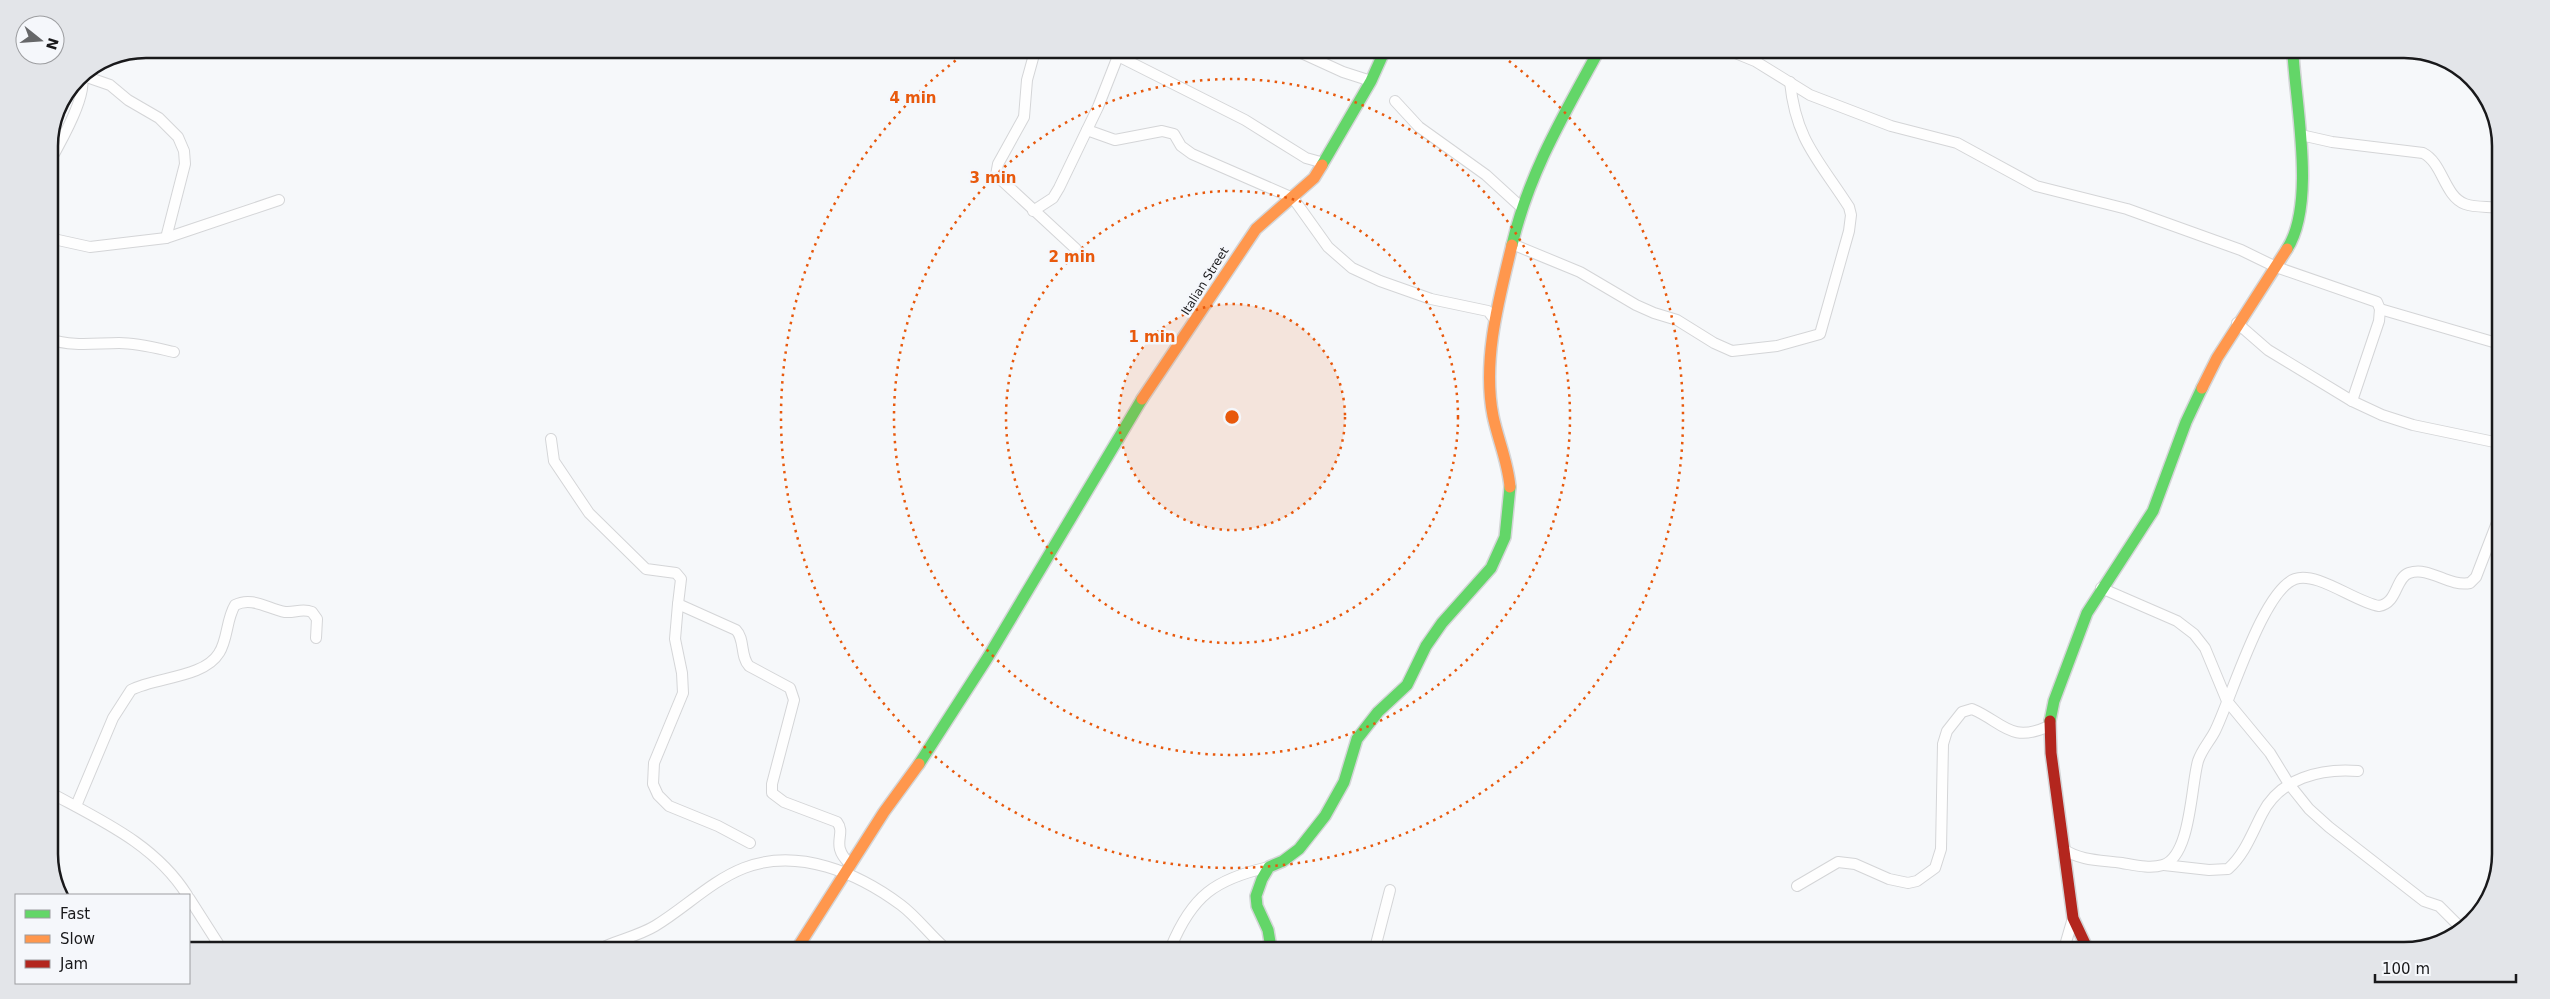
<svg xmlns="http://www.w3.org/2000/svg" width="2550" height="999" font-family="'DejaVu Sans',sans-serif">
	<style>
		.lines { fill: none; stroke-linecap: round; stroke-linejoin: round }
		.street-casing { stroke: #d4d5d7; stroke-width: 12 }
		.fast-casing { stroke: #d4d5d7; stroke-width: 14 }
		.slow-casing { stroke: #d4d5d7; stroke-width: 14 }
		.jam-casing { stroke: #d4d5d7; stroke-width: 14 }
		.street { stroke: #fefefe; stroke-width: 10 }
		.fast { stroke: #63d668; stroke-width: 11 }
		.slow { stroke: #ff974d; stroke-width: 11 }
		.jam { stroke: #b3261e; stroke-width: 11 }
		.ring { fill: none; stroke: #e8590c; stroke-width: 2.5; stroke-dasharray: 2.5 5 }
		.labels { text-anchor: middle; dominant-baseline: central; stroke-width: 5; stroke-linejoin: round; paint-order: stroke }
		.street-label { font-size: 12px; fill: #19191b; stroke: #f5f7fb }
		.rim { fill: none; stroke: #19191b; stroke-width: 2.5 }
		.centre { fill: #e8590c; stroke: #f5f7fb; stroke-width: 2.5 }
		.ring-label { font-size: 15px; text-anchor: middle; font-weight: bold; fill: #e8590c; stroke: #f5f7fb; stroke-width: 5; stroke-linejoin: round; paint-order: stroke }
	</style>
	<rect width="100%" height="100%" fill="#f6f8fa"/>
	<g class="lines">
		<g class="street-casing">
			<g id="street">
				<polyline points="1035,51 1027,80 1024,117 998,164 996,175 1076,249"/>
				<polyline points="1297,51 1343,72 1371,81"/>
				<polyline points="1733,52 1755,61 1810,95 1891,126 1957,143 2036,186 2127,209 2241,250 2276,267 2377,302 2380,309 2379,321 2352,401"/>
				<polyline points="1118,56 1245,120 1306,158 1324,163"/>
				<polyline points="81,75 110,85 128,100 159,118 178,137 184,151 185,164 166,238"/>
				<polyline points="1395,101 1419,127 1486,175 1521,207"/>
				<polyline points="1087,130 1115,140 1162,131 1174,134 1181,146 1192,154 1293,198 1328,247 1352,268 1380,281 1431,299 1488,311 1495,320"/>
				<path d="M2301 135 2332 142 2423 153C2443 163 2444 196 2465 204 2476 208 2489 206 2501 208"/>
				<path d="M49 163C58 147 90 92 81 75"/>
				<polyline points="1033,211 1053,198 1059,188 1098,107 1120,51"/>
				<polyline points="49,238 90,247 166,238 279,200"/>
				<path d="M1512 244 1580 272 1636 305 1654 313 1677 320 1714 343 1732 351 1777 346 1820 334 1849 231 1851 215 1849 207C1819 160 1796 141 1790 82"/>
				<polyline points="2380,309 2500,344"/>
				<polyline points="2237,323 2268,350 2352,401 2382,415 2413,425 2499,443"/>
				<path d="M49 339C73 347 95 343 119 343 138 343 156 348 174 352"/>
				<path d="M551 439 554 461 589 513 646 569 676 573 681 579 678 604 736 630C745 639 740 656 749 666L790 688 794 700 772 784V793L784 802 837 822C847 835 829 844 850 864"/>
				<polyline points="2101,588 2177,621 2194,634 2205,648 2227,701 2270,753 2289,784 2309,809 2329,827 2424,901 2439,906 2462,929"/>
				<polyline points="678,604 675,639 682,673 683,693 654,763 653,784 658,795 669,806 718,826 750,843"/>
				<path d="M49 792C100 820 155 844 187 895"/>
				<path d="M76 806 113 718 131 690C155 677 204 678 219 653 228 639 226 620 235 605 252 596 268 609 285 612 295 613 302 608 312 612L317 619 316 638"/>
				<path d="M2063 849C2081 861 2101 860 2122 863 2134 865 2150 869 2163 865 2191 856 2191 785 2198 761 2202 749 2210 741 2215 731 2231 699 2263 590 2295 579 2317 571 2355 602 2379 606 2398 603 2395 578 2409 573 2430 566 2448 587 2470 583L2476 577 2498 520"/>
				<path d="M2164 865 2209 870 2228 869C2245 854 2252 833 2262 814 2280 778 2321 768 2358 771"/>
				<path d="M1797 886 1838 862 1855 864 1889 879 1908 883 1917 881 1935 868 1941 849 1943 744 1947 731 1962 712 1972 709C2003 722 2010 744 2049 726"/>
				<polyline points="189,898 219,945"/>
				<path d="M606 946C622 939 640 935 655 926 685 908 711 881 744 868 798 847 858 873 901 905 917 917 929 934 944 947"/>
				<path d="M1171 947C1192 896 1215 879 1269 867"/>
				<polyline points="1375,948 1390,890"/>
				<polyline points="2064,949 2073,918"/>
			</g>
		</g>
		<g class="fast-casing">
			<g id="fast">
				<polyline points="1322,165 1371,81 1384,52"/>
				<path d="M1512 245C1529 173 1563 116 1598 52"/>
				<path d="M2287 249C2316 204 2296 107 2293 54"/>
				<polyline points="2050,721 2054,701 2087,613 2153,511 2186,422 2202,388"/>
				<polyline points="919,764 988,657 1142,399"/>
				<polyline points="1271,948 1268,930 1257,906 1256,896 1262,879 1269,867 1283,861 1299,849 1325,816 1344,782 1357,739 1378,712 1407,685 1426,646 1442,623 1491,568 1505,537 1510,487"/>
			</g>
		</g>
		<g class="slow-casing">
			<g id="slow">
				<polyline points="2202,388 2217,358 2287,249"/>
				<polyline points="1142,399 1256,229 1314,178 1322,165"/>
				<path d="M1510 487C1508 462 1498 440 1493 416 1482 360 1499 299 1512 245"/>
				<polyline points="798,947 884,812 919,764"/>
			</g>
		</g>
		<g class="jam-casing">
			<polyline id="jam" points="2050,721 2051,753 2073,918 2088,950"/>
		</g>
		<use href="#street" class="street"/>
		<use href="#fast" class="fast"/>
		<use href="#slow" class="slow"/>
		<use href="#jam" class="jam"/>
	</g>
	<circle cx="1232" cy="417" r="113" fill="#e8590c" fill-opacity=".12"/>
	<g class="ring">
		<circle cx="1232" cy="417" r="113"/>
		<circle cx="1232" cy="417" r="226"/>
		<circle cx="1232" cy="417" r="338"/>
		<path d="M1497 52A451 451 0 1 1 967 52"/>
	</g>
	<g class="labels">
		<g class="street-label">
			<text transform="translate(1205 281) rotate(-58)">Italian Street</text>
		</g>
	</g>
	<path d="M0 0H2550V999H0ZM146 58H2404A88 88 0 0 1 2492 146V854A88 88 0 0 1 2404 942H146A88 88 0 0 1 58 854V146A88 88 0 0 1 146 58Z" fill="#e3e5e9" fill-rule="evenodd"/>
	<path class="rim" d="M146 58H2404A88 88 0 0 1 2492 146V854A88 88 0 0 1 2404 942H146A88 88 0 0 1 58 854V146A88 88 0 0 1 146 58Z"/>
	<circle cx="1232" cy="417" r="8" class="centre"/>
	<g class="ring-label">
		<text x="913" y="103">4 min</text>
		<text x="993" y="183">3 min</text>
		<text x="1072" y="262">2 min</text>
		<text x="1152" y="342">1 min</text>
	</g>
	<rect x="15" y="894" width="175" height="90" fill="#f5f7fb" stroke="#9d9ea1"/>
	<rect x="25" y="910" width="25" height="8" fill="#63d668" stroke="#9d9ea1"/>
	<text x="60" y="919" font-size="15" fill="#19191b">Fast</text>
	<rect x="25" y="935" width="25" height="8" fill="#ff974d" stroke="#9d9ea1"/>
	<text x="60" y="944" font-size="15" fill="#19191b">Slow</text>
	<rect x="25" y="960" width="25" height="8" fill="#b3261e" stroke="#9d9ea1"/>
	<text x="60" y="969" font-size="15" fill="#19191b">Jam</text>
	<g transform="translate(40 40) rotate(107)"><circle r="24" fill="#f5f7fb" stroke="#9d9ea1"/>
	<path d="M0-4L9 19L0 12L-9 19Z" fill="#666769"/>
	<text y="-8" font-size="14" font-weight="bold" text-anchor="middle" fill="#19191b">N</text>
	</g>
	<path d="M2375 974v8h141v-8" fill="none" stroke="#19191b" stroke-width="2.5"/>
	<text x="2382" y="974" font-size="15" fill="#19191b" stroke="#f5f7fb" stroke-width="4" paint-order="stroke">100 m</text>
</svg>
